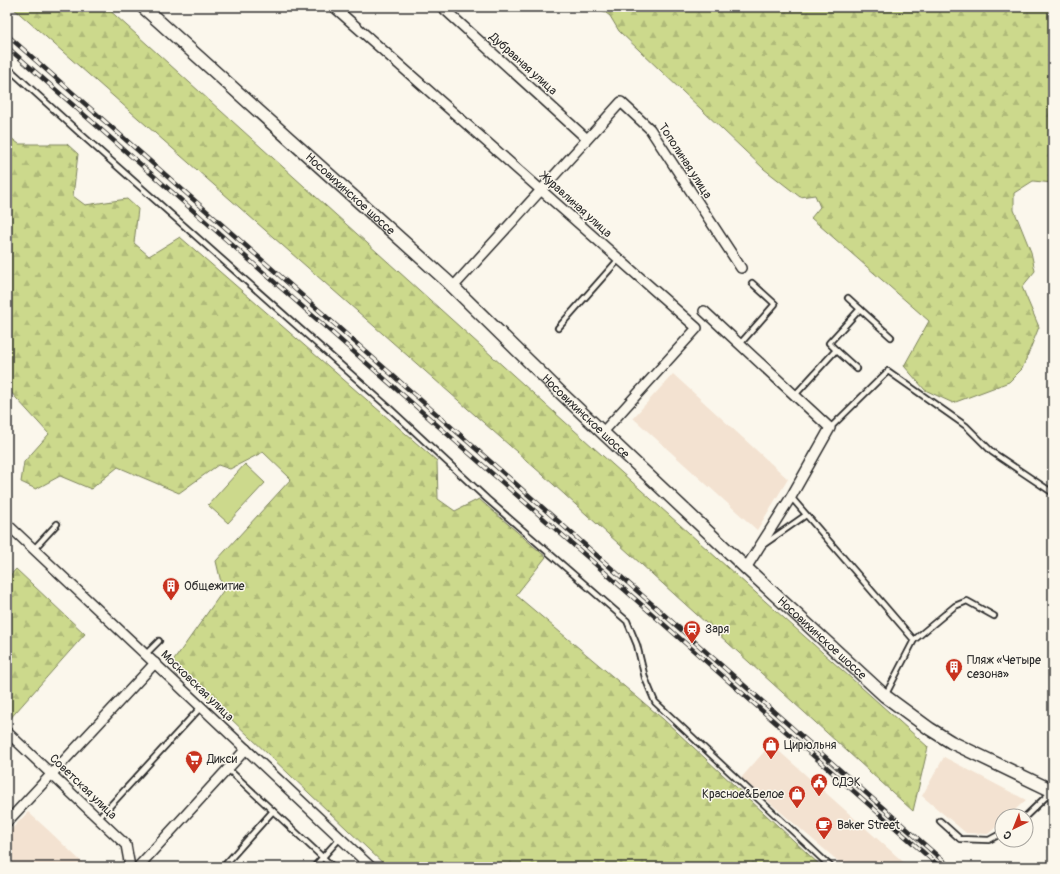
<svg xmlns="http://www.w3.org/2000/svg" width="1060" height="874" font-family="Pangolin,sans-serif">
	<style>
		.built { fill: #f3e2d1 }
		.grass { fill: #ccd98c; stroke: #7c825c }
		.forest { fill: url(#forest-firs); stroke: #7c825c }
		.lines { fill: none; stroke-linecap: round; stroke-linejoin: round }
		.lane-casing { stroke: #2b2b2b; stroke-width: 8 }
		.street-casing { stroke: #2b2b2b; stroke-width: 12 }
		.secondary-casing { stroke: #2b2b2b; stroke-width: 15 }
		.lane { stroke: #fbf7ec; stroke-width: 4.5 }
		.street { stroke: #fbf7ec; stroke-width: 9 }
		.secondary { stroke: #fbf7ec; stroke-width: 12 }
		.rail-casing { stroke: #2b2b2b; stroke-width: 4.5 }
		.rail { stroke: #fbf7ec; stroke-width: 3; stroke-dasharray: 9; stroke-linecap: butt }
		.labels { text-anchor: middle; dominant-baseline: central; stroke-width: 3; stroke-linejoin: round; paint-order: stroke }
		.street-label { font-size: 12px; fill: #2b2b2b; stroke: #fbf7ec }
		.poi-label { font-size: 12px; fill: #2b2b2b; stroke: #fbf7ec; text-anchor: start }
	</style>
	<defs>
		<pattern id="forest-firs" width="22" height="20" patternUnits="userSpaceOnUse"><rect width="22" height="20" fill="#ccd98c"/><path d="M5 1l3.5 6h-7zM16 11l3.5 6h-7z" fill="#afba79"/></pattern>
	</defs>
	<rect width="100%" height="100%" fill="#fbf7ec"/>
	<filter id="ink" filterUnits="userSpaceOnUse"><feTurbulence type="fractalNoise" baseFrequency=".025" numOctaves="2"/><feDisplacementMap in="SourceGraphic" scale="8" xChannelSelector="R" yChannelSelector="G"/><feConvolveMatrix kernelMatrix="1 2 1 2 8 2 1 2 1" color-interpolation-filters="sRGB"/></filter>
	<g filter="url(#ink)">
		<g class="built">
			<polygon points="673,374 788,479 757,530 633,418"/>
			<polygon points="771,744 909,867 845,867 741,778"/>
			<polygon points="944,757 1026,800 1008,816 1002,816 1002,822 988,834 966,833 922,796"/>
			<polygon points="28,812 47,829 87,867 7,867 7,834"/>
		</g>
		<polygon class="grass" points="245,464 265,483 228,523 208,505"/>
		<g class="forest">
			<polygon points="12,7 106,7 555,413 928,747 913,811 543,475"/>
			<polygon points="598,7 1053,7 1053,183 1033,181 1014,193 1014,210 1031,252 1035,271 1022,287 1039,327 1022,369 1009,382 953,403 925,390 904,366 929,321 811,218 820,207 815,195 800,197 764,169 619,31 610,16"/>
			<polygon points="7,135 19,144 67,144 78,154 73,196 85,205 127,199 138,209 134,243 149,256 180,237 437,461 438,499 455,511 479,499 546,557 516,595 663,719 822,867 387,867 172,663 223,591 216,561 291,479 263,452 230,469 218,465 179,493 118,467 91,489 60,476 36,489 21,482 24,462 49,434 7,388"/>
			<polygon points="16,569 85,634 8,721 7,719 7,579"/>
		</g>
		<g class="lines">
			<g class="lane-casing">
				<g id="lane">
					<polyline points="7,67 83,136 387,406 487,499 627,621 637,645 645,678 655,702 831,867"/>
					<polyline points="848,298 860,309"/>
					<polyline points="558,328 619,259"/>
					<polyline points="740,344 775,304 752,283"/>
					<polyline points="836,350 857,369"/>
					<polyline points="795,395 836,350 829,343 860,309 891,337"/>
					<polyline points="830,428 888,371 966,426 992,452 1053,493"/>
					<polyline points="791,497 914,640 886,694"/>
					<polyline points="763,545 806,515"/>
					<polyline points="34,549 57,524"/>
					<polyline points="914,640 955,606 967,601 994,616"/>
					<polyline points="146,654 159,641"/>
					<polyline points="228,769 333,867"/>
					<polyline points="1026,816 1051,792"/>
					<polyline points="98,819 201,707"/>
					<polyline points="940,821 960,839 989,840 1002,833"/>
					<polyline points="223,867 273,811"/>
					<polyline points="314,867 340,838"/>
				</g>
			</g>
			<g class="street-casing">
				<g id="street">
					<polyline points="334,7 697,328 603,432"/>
					<polyline points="442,7 587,139"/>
					<polyline points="453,287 621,102 650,129 741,268"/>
					<polyline points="704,311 830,428 791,497 746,568"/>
					<polyline points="7,524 371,867"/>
					<polyline points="7,732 126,845 130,867"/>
					<polyline points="7,822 155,663"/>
					<polyline points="138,867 246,749"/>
				</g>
			</g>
			<g class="secondary-casing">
				<g id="secondary">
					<path id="s1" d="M143 7 447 281 561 393 746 568 885 696 930 729 951 742 1053 791"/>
				</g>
			</g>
			<use href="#lane" class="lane"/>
			<use href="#street" class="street"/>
			<use href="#secondary" class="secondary"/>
			<g class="rail-casing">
				<g id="rail">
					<polyline points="7,35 950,867"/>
					<polyline points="7,47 940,867"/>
				</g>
			</g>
			<use href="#rail" class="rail"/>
		</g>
	</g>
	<defs>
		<g id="building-pin" transform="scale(0.9)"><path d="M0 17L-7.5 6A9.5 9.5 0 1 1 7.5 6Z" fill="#c8321e" stroke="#fbf7ec"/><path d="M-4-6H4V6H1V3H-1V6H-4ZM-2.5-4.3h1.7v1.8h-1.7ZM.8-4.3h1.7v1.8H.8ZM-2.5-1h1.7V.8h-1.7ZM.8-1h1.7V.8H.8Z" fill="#fff"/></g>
		<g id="station-pin" transform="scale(0.9)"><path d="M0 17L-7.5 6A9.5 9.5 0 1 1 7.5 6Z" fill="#c8321e" stroke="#fbf7ec"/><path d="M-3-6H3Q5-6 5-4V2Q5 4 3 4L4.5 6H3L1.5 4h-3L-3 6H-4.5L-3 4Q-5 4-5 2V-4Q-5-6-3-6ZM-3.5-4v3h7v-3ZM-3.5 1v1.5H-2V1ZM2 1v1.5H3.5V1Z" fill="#fff"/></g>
		<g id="shop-pin" transform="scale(0.9)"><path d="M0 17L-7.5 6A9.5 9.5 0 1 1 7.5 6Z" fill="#c8321e" stroke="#fbf7ec"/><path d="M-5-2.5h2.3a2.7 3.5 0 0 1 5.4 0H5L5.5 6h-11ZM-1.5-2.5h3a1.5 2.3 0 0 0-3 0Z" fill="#fff"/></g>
		<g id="supermarket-pin" transform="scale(0.9)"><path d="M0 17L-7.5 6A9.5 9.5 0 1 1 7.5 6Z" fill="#c8321e" stroke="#fbf7ec"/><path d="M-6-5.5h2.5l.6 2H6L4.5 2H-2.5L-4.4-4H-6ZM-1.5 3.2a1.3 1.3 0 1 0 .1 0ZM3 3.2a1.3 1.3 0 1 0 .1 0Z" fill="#fff"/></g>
		<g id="civic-pin" transform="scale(0.9)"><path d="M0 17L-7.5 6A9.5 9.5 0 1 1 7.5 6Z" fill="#c8321e" stroke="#fbf7ec"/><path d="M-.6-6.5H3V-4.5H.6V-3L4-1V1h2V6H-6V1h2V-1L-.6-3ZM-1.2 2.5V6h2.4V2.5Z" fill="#fff"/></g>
		<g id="cafe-pin" transform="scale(0.9)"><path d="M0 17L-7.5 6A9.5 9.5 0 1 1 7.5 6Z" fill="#c8321e" stroke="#fbf7ec"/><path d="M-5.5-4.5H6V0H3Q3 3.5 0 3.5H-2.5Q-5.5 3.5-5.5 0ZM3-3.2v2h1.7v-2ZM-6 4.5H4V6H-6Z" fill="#fff"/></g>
	</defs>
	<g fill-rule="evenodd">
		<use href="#building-pin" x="171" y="586"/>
		<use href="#station-pin" x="692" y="629"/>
		<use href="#building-pin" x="954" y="667"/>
		<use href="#shop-pin" x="771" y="745"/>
		<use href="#supermarket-pin" x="194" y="759"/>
		<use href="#civic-pin" x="819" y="782"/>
		<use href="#shop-pin" x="797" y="794"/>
		<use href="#cafe-pin" x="824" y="825"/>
	</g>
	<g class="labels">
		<g class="street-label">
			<text transform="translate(523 64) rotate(42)">Дубравная улица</text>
			<text transform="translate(685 161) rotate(57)">Тополиная улица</text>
			<text stroke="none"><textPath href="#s1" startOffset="279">Носовихинское шоссе</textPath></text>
			<text transform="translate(576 205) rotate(42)">Журавлиная улица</text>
			<text stroke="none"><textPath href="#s1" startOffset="603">Носовихинское шоссе</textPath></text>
			<text stroke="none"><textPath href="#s1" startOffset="927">Носовихинское шоссе</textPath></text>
			<text transform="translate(197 686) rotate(44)">Московская улица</text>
			<text transform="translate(83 787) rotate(44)">Советская улица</text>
		</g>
		<g class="poi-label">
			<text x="184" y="586">Общежитие</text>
			<text x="705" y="629">Заря</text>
			<text x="967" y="660">Пляж «Четыре<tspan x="967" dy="14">сезона»</tspan></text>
			<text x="784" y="745">Цирюльня</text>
			<text x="207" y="759">Дикси</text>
			<text x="832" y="782">СДЭК</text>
			<text x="784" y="794" text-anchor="end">Красное&amp;Белое</text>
			<text x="837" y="825">Baker Street</text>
		</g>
	</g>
	<rect width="1060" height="874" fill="none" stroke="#fbf7ec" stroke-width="24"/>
	<rect x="12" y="12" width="1036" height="850" fill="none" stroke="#2b2b2b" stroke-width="1.5" filter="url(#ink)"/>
	<g transform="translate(1014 828) rotate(223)"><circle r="19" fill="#fbf7ec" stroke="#a8a59f"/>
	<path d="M0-3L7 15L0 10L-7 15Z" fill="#c8321e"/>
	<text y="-6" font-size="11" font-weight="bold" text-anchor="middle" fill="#2b2b2b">С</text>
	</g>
</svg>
